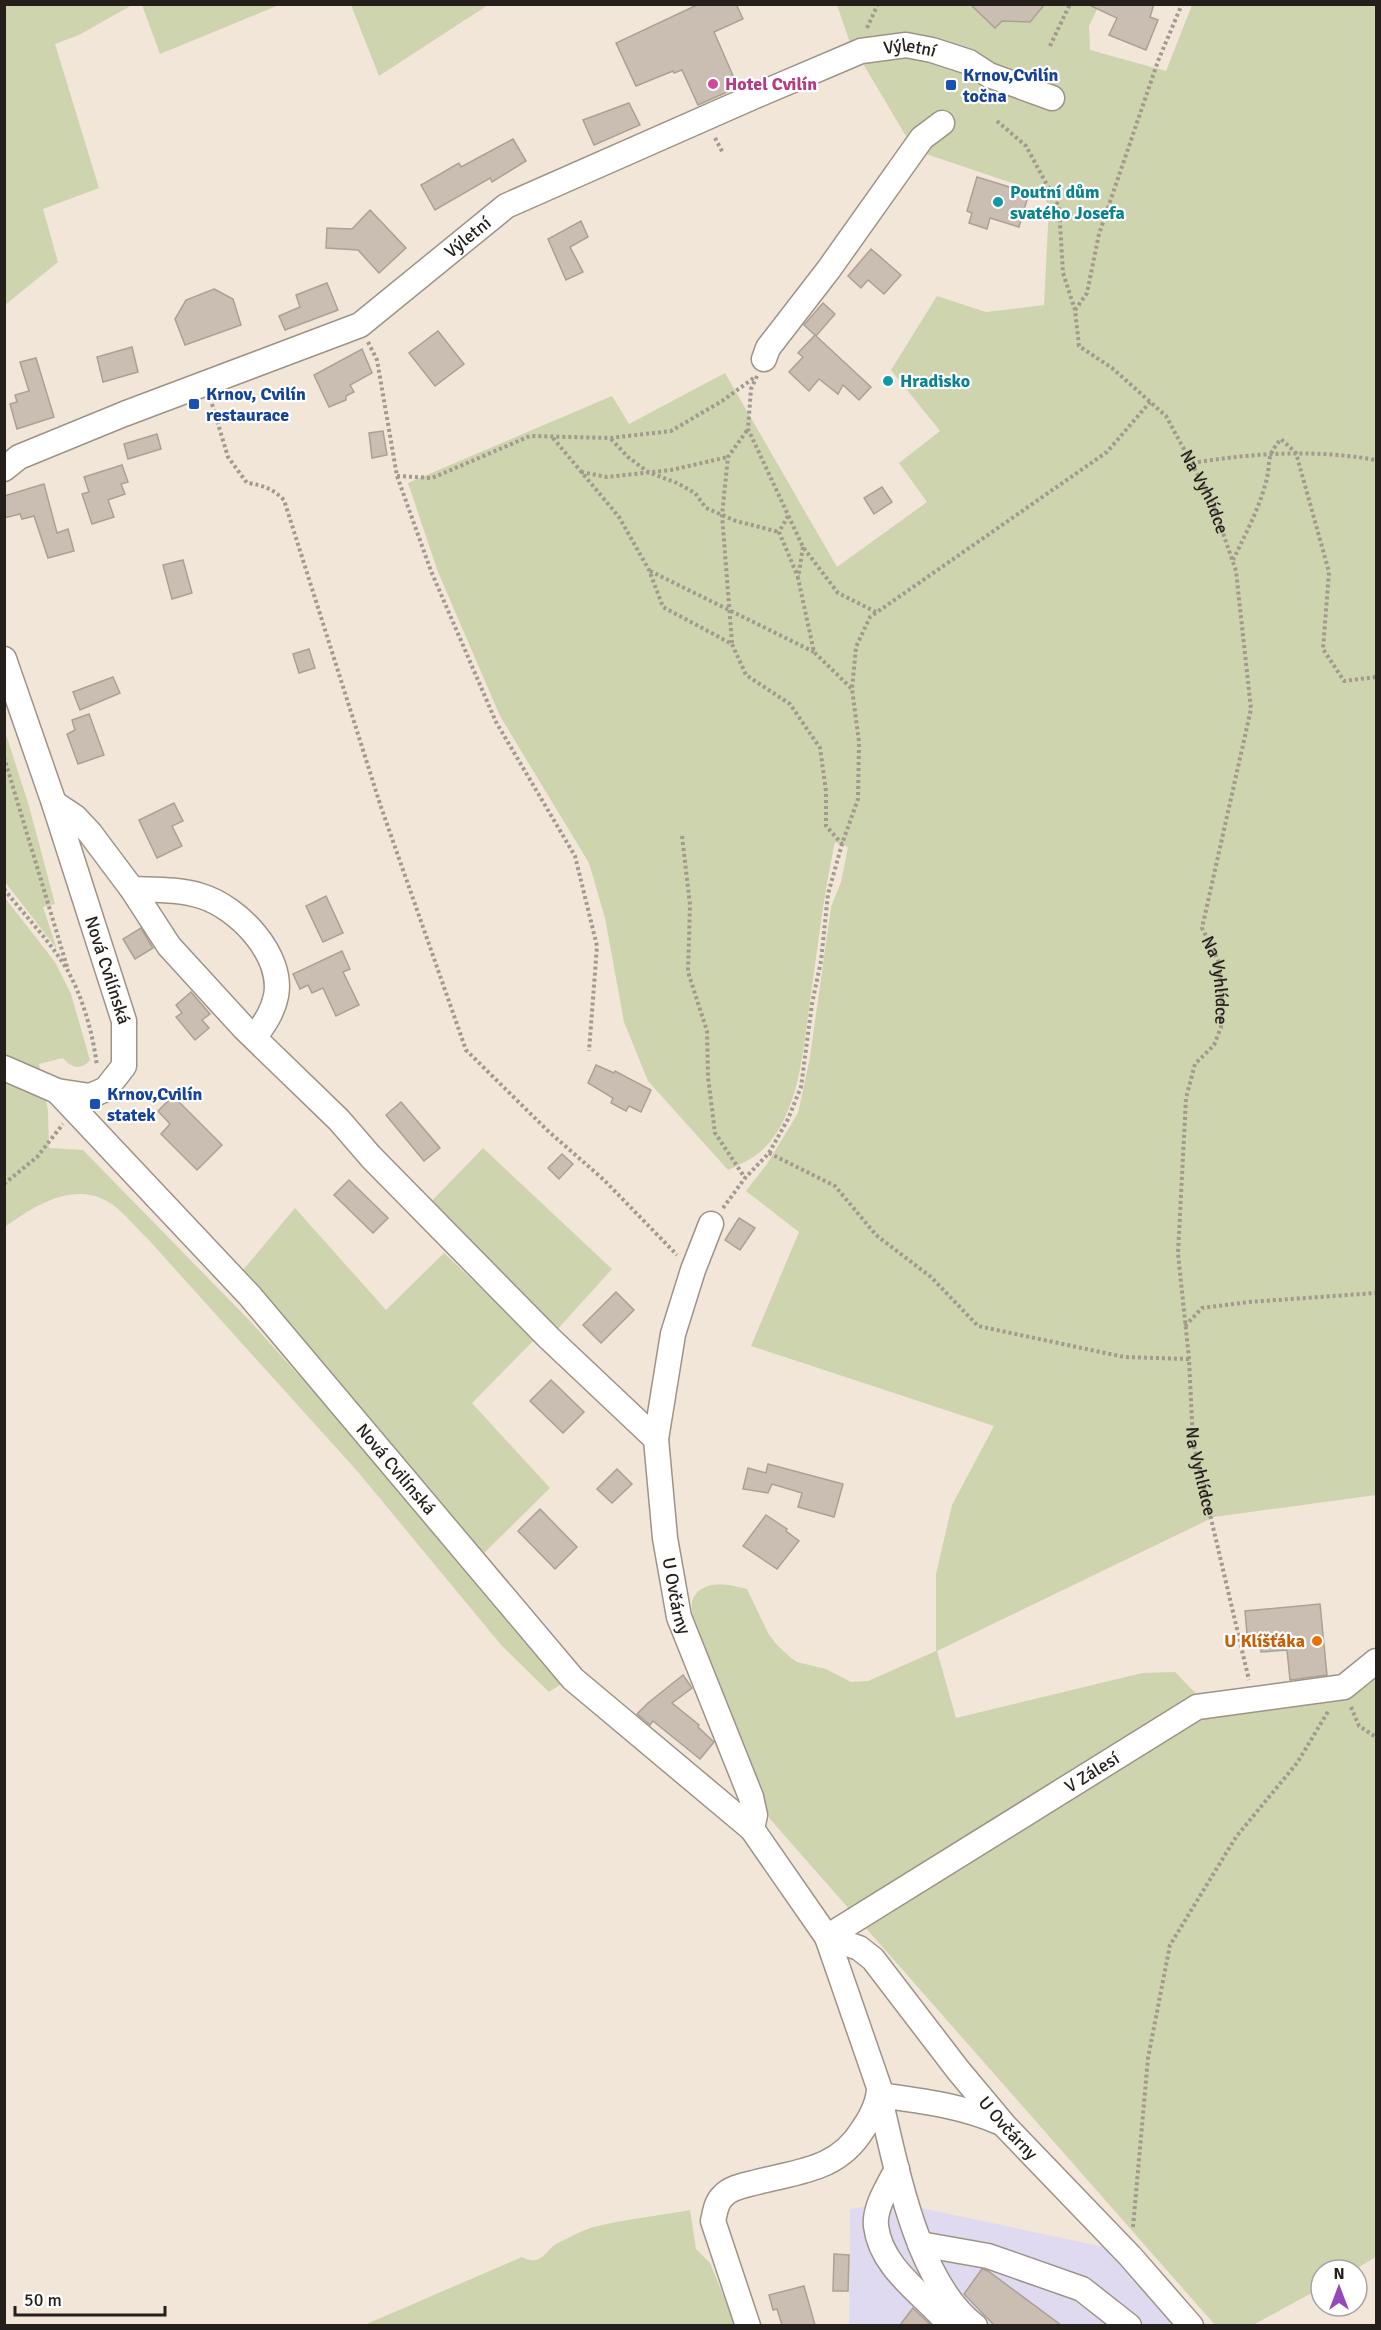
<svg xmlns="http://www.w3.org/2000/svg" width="1381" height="2330" font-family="Signika,sans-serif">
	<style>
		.industrial { fill: #e0daf0 }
		.green { fill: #ced4ad }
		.building { fill: #cabeb2; stroke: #aca094; stroke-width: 1.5 }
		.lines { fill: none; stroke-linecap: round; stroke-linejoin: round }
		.minor-casing { stroke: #9f9387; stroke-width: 27 }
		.path { stroke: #a2998f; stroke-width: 4; stroke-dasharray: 3 3; stroke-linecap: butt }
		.minor { stroke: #fff; stroke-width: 24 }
		.hotel-dot { fill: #d1479c; stroke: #fff; stroke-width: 2 }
		.transit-dot { fill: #1a4fb4; stroke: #fff; stroke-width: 2 }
		.culture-dot { fill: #0f9aa8; stroke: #fff; stroke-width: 2 }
		.food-dot { fill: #e8710a; stroke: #fff; stroke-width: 2 }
		.labels { text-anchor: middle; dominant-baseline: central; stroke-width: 4.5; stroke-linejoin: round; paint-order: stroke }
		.street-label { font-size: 18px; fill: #241f1b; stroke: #fff }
		.transit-label { font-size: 18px; font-weight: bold; fill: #164399; stroke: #fff; text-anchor: start }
		.hotel-label { font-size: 18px; font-weight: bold; fill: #b23c85; stroke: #fff; text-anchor: start }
		.culture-label { font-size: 18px; font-weight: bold; fill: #0d838f; stroke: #fff; text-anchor: start }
		.food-label { font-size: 18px; font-weight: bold; fill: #c56008; stroke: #fff; text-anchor: end }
	</style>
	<rect width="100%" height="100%" fill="#f2e6d9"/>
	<polygon class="industrial" points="893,2202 1109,2248 1182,2326 849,2326 850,2209"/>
	<g class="green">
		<polygon points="5,4 132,5 79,35 55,44 99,188 43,209 58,262 5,305"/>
		<polygon points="142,5 142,4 279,5 160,54"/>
		<polygon points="351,5 488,5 379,76"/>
		<path d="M837 5H1099L1089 26 1090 50 1166 71 1192 5H1376V1495L1214 1517 937 1651 956 1718 1142 1673 1175 1672 1211 1709 1376 1671V2257L1354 2270H1321V2288L1253 2325H1215L770 1819 693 1621C693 1615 691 1607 692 1602 699 1578 730 1584 747 1589L768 1633 776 1644 790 1657 797 1662 826 1669 851 1682 868 1681 936 1651V1574L952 1505 994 1426 751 1346 799 1232 746 1191 767 1164 798 1113 810 1057 831 907 841 882 848 847 835 842C823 897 817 953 809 1009 803 1050 800 1096 777 1132 763 1154 751 1159 728 1170L648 1081 624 1022 605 918 589 863 500 716 438 572 408 483 612 396 629 424 725 373 837 567 927 502 899 463 940 431 891 370 937 296 986 312 1044 305 1049 206 1042 193 920 152 910 143 849 40Z"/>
		<polygon points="4,728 29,806 55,904 43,907 57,949 5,882"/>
		<path d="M5 898 55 962 71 994 90 1060C81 1071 71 1068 63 1058L39 1064 48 1111 49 1148 83 1150 250 1321 370 1455 494 1605 566 1681 549 1692 502 1646 358 1472 147 1238C135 1227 123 1211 110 1203 74 1180 34 1206 5 1227Z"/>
		<polygon points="483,1148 612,1269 555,1332 427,1206"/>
		<polygon points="295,1208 386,1310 444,1253 535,1339 472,1403 550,1488 479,1558 243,1270"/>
		<path d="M690 2210 696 2249 710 2263 736 2326H362L522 2257C543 2268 545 2248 560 2242 571 2237 582 2230 594 2227 625 2219 658 2216 690 2210Z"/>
	</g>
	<g class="building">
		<polygon points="699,4 736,4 743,19 714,32 738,87 698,105 682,70 674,73 673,71 636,86 616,43"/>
		<polygon points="970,4 1045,4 1030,22 1002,21 995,28"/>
		<polygon points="1087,4 1154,4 1150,17 1158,20 1146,50 1109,35 1117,18"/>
		<polygon points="629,103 640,125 594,145 583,120"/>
		<polygon points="513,139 526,161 492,182 490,178 435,210 421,185 459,163 461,167"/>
		<polygon points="977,177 1029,193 1019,227 990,218 987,229 969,223 972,213 967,211"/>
		<polygon points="370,210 406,248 379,273 358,250 326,248 327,228 352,229"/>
		<polygon points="581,221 588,237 570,247 583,272 566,280 548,239"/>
		<polygon points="871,249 901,275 884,294 868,280 861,288 848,276"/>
		<polygon points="327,283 338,310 285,330 279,316 300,307 296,295"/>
		<polygon points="214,289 233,299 241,325 185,345 175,319 186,300"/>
		<polygon points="823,303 835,314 816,336 804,325"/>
		<polygon points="438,331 464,364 435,386 409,353"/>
		<polygon points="815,335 871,387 859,400 843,385 838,394 819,379 809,391 789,372 803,357 798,353"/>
		<polygon points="132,347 138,372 103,382 97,357"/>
		<polygon points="362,349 372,373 350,385 354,392 346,396 346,400 329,407 314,375"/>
		<polygon points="36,358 54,417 17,429 10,404 17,402 15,395 29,391 20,362"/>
		<polygon points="383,431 387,455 372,458 369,433"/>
		<polygon points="157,434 161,449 128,459 124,444"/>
		<polygon points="122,465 128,482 121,484 125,494 108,500 114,517 92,524 82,494 89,492 84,477"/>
		<polygon points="44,484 57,533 68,529 74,551 48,558 34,516 22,519 20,514 4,518 4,496"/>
		<polygon points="882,487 892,502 874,514 864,498"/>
		<polygon points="183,560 192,593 172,599 163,565"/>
		<polygon points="309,649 315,668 299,673 293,654"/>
		<polygon points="113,677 120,693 80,710 73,692"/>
		<polygon points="89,714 104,755 78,764 67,734 75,730 72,720"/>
		<polygon points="174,803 183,821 172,826 182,846 157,858 139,820"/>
		<polygon points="326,896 343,933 323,942 306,906"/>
		<polygon points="141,928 153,948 135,959 123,939"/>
		<polygon points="342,951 350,969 343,972 359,1005 336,1016 323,988 312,993 308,985 300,989 293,974"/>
		<polygon points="191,992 210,1014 202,1020 209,1028 195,1040 176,1017 182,1013 176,1005"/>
		<polygon points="596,1065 614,1073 615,1071 651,1090 641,1112 629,1106 626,1111 611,1103 613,1098 588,1083"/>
		<polygon points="173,1096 222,1145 197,1170 161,1134 170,1124 158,1111"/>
		<polygon points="401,1102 440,1148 424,1161 386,1115"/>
		<polygon points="562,1154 573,1164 559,1179 548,1168"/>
		<polygon points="349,1180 388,1218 373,1233 334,1195"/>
		<polygon points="739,1218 755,1228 740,1250 725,1240"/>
		<polygon points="616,1292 634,1310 601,1343 583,1325"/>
		<polygon points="551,1380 584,1412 563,1433 530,1401"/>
		<polygon points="768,1464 843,1484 834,1517 798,1507 802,1493 772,1484 768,1493 743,1489 748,1468 766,1473"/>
		<polygon points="617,1469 632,1484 612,1503 597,1489"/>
		<polygon points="540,1509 577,1547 555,1569 518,1531"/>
		<polygon points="766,1515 787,1529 786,1531 799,1541 777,1569 743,1546"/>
		<polygon points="1320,1604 1327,1675 1290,1680 1287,1650 1261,1652 1260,1643 1248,1645 1245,1611"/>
		<polygon points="683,1675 692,1688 672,1703 699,1725 698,1727 714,1742 700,1759 653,1721 650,1725 637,1714 648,1703"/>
		<polygon points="834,2254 849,2255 848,2291 833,2291"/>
		<polygon points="982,2269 988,2271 1061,2325 994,2325 964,2294"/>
		<polygon points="804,2286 815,2325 782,2325 777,2309 773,2310 769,2295"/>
		<polygon points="913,2308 919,2314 931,2325 900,2325"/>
	</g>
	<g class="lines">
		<g class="minor-casing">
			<g id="minor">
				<polyline points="764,359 768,348 829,269 922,138 942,123"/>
				<path id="s2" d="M4 469 19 457 124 414 360 325 506 206 753 97 861 51 906 45 932 50 969 62 989 75 1052 98"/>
				<path id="s3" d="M4 659 54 803 124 1021V1066L106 1089 90 1096 57 1091 4 1068"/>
				<polyline points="54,803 75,817 90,833 132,889 169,946 244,1028 339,1120 371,1157 549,1338 656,1439"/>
				<path d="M132 889C155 890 179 889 201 896 238 907 284 955 276 996 273 1012 264 1024 255 1037"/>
				<path id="s4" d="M57 1091 250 1296 573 1679 752 1829 827 1937 879 2087C879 2103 872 2116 863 2129 838 2170 800 2171 757 2182 746 2185 731 2187 723 2196 716 2202 715 2213 713 2221L748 2326"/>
				<path id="s5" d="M711 1224 693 1270 673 1334 656 1439 665 1538 679 1617 751 1797 755 1815 752 1829"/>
				<path id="s6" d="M827 1937 1197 1707 1344 1687 1376 1661"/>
				<path id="s7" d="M827 1937 859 1948 873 1959 958 2070 1004 2125 1130 2256 1191 2326"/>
				<path d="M897 2169C889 2185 874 2207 876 2226 881 2269 925 2295 951 2326"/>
				<polyline points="920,2244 988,2256 1082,2289 1129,2326"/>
				<path d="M975 2326C916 2282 896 2164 879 2095 921 2101 960 2105 999 2122"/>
			</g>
		</g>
		<g class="path">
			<polyline points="867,28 878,4"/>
			<polyline points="1050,46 1070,4"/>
			<path id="s1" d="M997 121 1026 146 1059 207 1063 273 1075 310 1079 346 1112 368 1166 416 1212 501 1236 571 1251 709 1202 928 1218 960 1222 1000 1221 1027 1214 1045 1195 1064 1186 1098 1178 1253 1189 1359 1193 1442 1249 1680"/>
			<polyline points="715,138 723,153"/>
			<polyline points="1075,310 1087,293 1099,234 1158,61 1182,4"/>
			<polyline points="368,342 377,360 397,476 431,571 496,722 575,856 597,946 589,1051"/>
			<polyline points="757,376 751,389 748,429 803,547 838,593 876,612"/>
			<path d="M212 404 228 457 247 483C263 485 273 489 284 500L381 807 466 1050 547 1130 604 1180 677 1255"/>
			<polyline points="553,438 619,517 649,570 663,607 732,644 746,675 790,704 820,748 826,791 826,826 842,844"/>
			<polyline points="611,439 628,457 648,472 677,483 695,493 706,508 736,521 779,532"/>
			<path d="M1192 463C1254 453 1314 449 1376 460"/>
			<polyline points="581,472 607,477 671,470 728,457"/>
			<polyline points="397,476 432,478 530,436 610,438 671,431 722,401 755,377"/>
			<polyline points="788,516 779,532 798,577"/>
			<polyline points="803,547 798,578 814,652 852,689"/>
			<path d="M1233 560C1245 535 1259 509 1266 482 1272 460 1264 459 1281 439L1296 453 1329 572 1323 649 1344 681 1376 677"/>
			<polyline points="650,571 814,652"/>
			<polyline points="732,643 722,515 728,457 748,429"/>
			<polyline points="4,757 68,970"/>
			<polyline points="682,836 690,905 688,972 707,1031 708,1077 715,1133 745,1178"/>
			<path d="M4 889C25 916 53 944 69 973 84 1001 93 1035 97 1066"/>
			<polyline points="769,1153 835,1186 876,1235 931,1277 978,1326 1124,1357 1189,1359"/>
			<polyline points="4,1184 37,1157 63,1124"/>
			<polyline points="723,1208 745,1178 769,1153 788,1119 801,1087 812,1004 821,961 828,894 842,844 858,799 859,742 852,689 856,647 870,617 1107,452 1150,402"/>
			<polyline points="1185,1326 1202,1308 1249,1302 1376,1293"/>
			<polyline points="1351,1707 1359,1726 1376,1737"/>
			<polyline points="1133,2227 1148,2058 1170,1945 1236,1837 1297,1763 1329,1710"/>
		</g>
		<use href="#minor" class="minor"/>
	</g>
	<circle class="hotel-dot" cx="713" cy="84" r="6"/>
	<g class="transit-dot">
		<rect x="945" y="79" width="12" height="12" rx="3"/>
		<rect x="188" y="398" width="12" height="12" rx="3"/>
		<rect x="89" y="1098" width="12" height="12" rx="3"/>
	</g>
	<g class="culture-dot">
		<circle cx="998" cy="202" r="6"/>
		<circle cx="888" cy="381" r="6"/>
	</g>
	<circle class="food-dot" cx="1317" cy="1641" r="6"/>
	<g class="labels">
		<g class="street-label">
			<text stroke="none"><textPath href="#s2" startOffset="1010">Výletní</textPath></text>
			<text stroke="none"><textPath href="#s2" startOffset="524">Výletní</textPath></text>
			<text stroke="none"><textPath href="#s1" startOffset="446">Na Vyhlídce</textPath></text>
			<text stroke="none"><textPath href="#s3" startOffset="328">Nová Cvilínská</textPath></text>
			<text stroke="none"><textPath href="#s1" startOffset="950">Na Vyhlídce</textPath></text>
			<text stroke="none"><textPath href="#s4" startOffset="508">Nová Cvilínská</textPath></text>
			<text stroke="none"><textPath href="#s1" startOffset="1454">Na Vyhlídce</textPath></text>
			<text stroke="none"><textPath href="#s5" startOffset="381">U Ovčárny</textPath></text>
			<text stroke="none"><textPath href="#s6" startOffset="312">V Zálesí</textPath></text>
			<text stroke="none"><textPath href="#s7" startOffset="268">U Ovčárny</textPath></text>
		</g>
		<g class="transit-label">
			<text x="963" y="75">Krnov,Cvilín<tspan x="963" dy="21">točna</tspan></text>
			<text x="206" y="394">Krnov, Cvilín<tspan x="206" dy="21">restaurace</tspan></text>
			<text x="107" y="1094">Krnov,Cvilín<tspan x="107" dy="21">statek</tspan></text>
		</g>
		<g class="hotel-label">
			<text x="725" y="84">Hotel Cvilín</text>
		</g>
		<g class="culture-label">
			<text x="1010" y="192">Poutní dům<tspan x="1010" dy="21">svatého Josefa</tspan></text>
			<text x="900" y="381">Hradisko</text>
		</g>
		<g class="food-label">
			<text x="1305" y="1641">U Klíšťáka</text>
		</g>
	</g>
	<rect width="1381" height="2330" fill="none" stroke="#241f1b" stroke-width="12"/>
	<g transform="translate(1339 2288)"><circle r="28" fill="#ffffff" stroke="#a7a5a4" stroke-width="1.5"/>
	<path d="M0-4.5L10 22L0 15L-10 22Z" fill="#9748b8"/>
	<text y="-9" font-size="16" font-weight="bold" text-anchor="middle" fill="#241f1b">N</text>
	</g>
	<path d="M15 2306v9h150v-9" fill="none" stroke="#241f1b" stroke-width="3"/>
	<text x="24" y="2306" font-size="18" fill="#241f1b" stroke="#ffffff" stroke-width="4.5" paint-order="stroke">50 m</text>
</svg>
